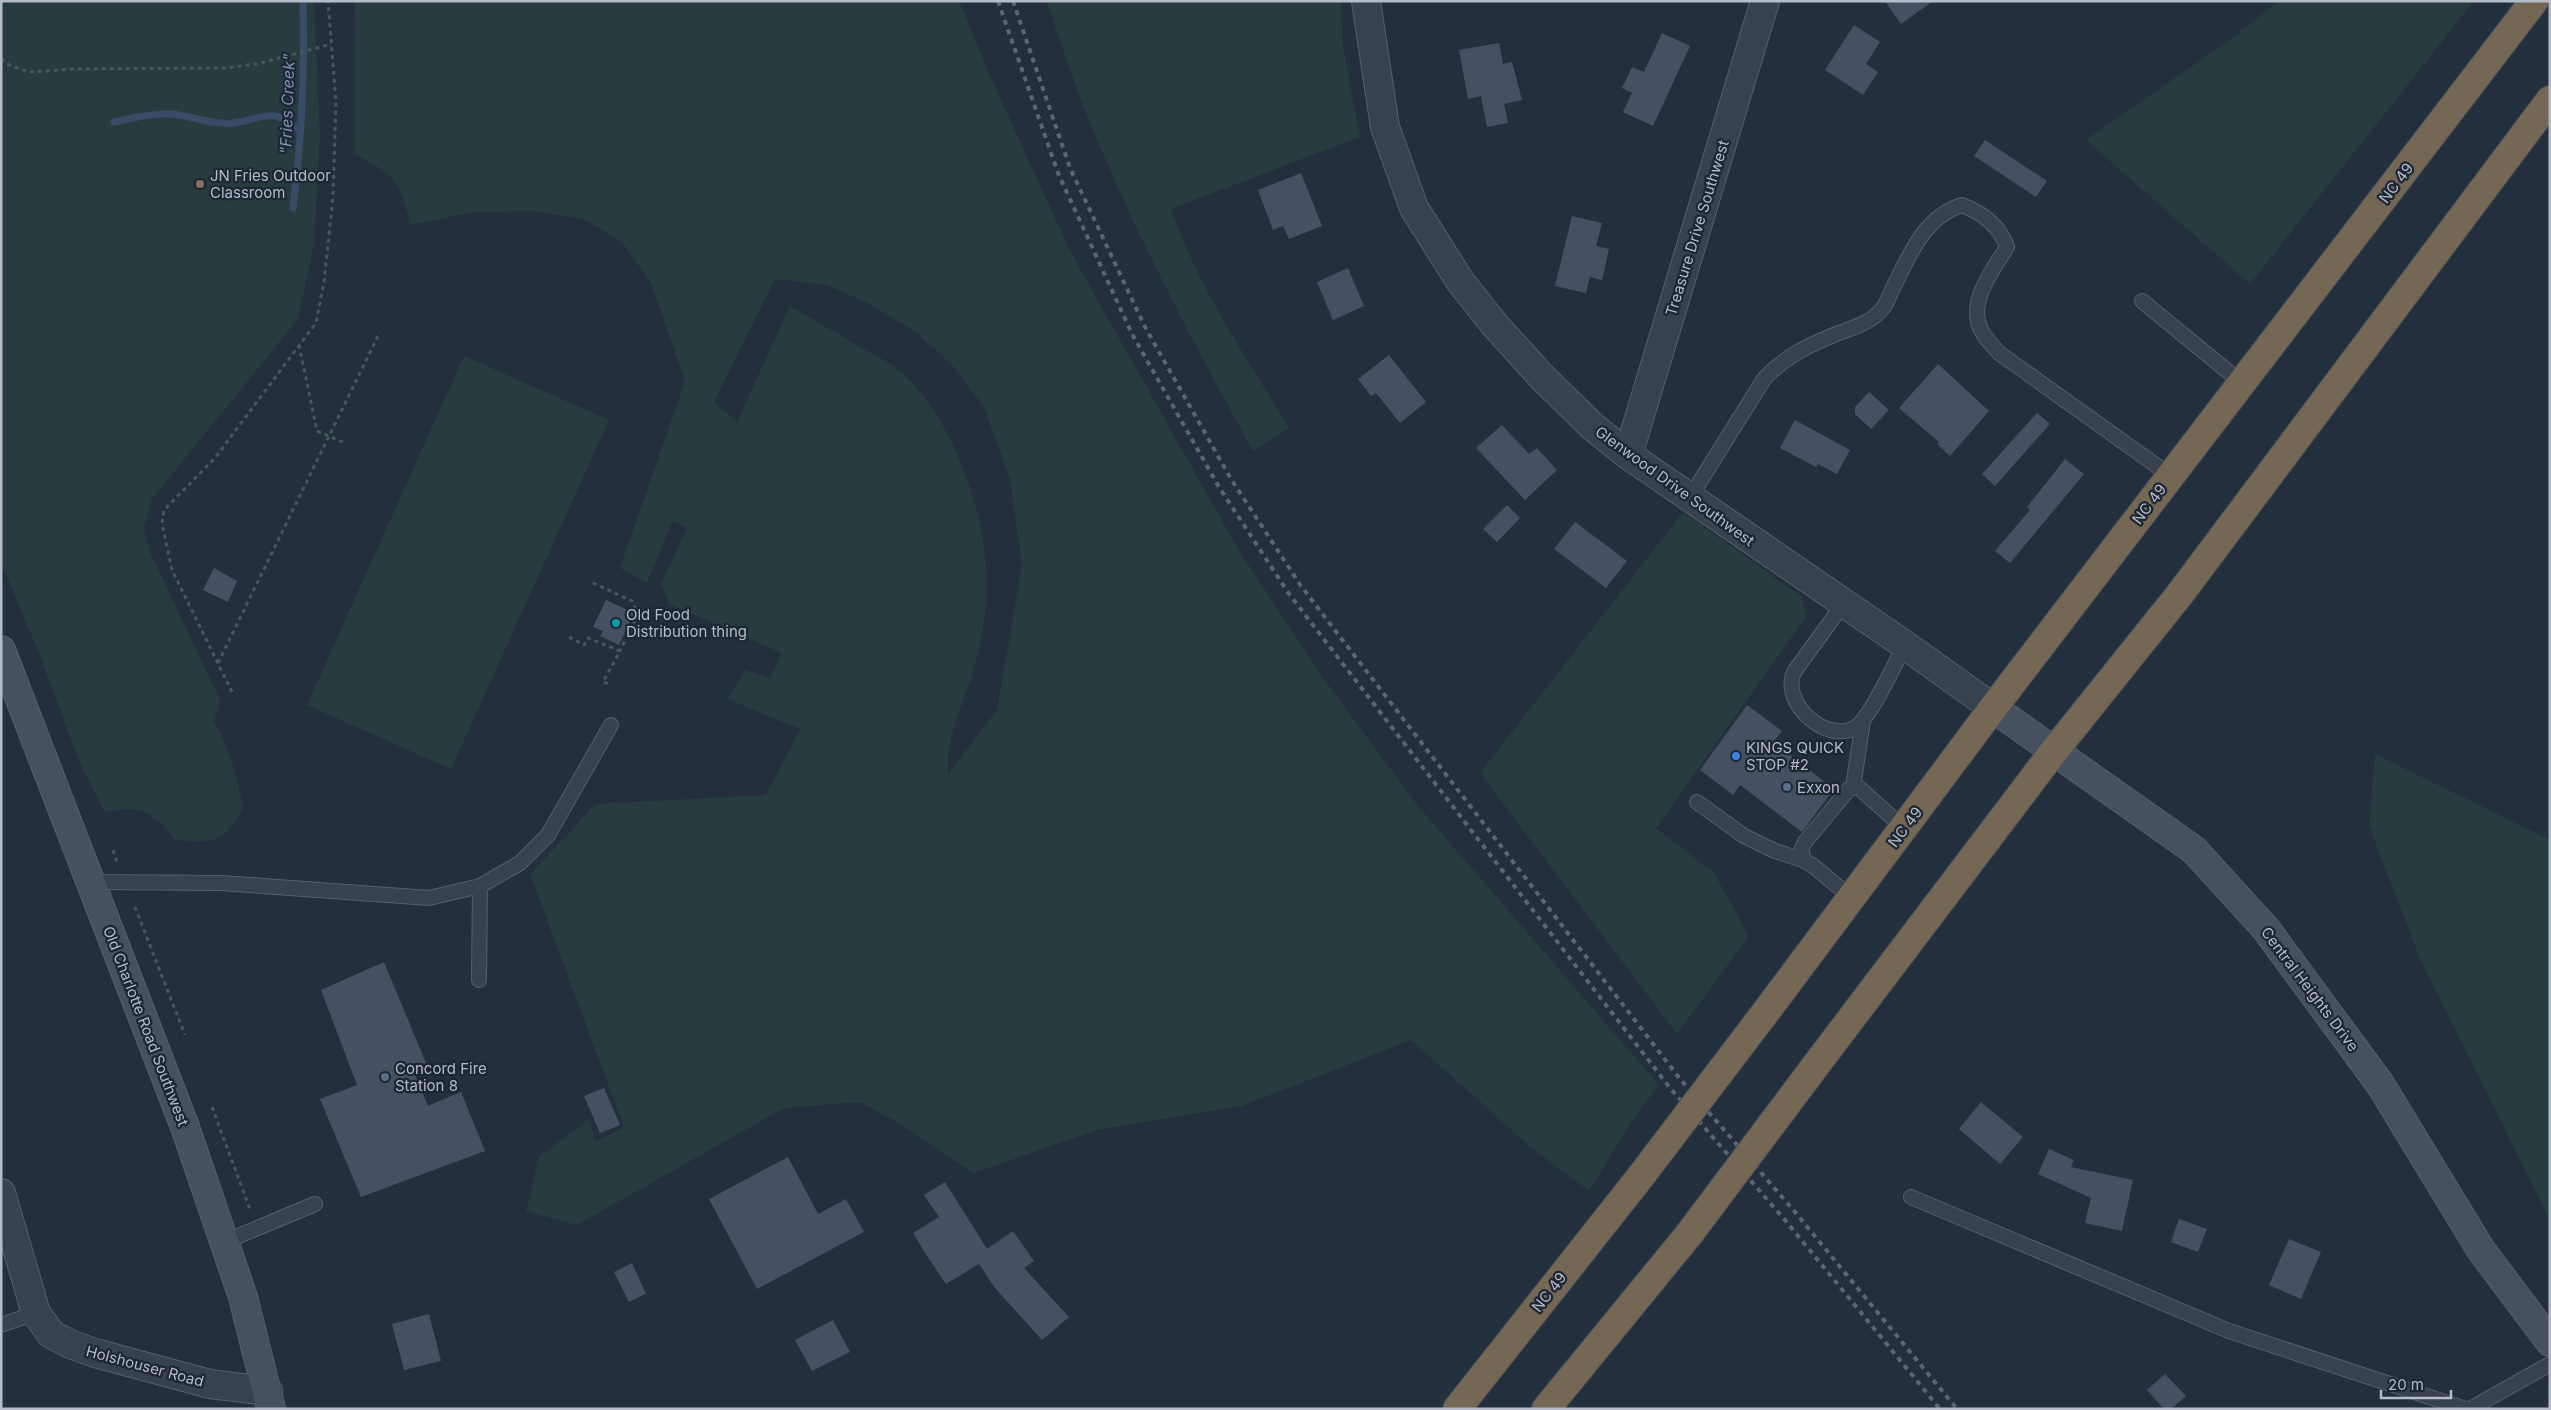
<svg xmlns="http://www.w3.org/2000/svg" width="2551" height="1410" font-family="Inter,sans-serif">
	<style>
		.green { fill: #263c3f; fill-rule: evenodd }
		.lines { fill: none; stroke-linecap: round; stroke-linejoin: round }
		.stream { stroke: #394c67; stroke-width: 7 }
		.building { fill: #455162 }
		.lane-casing { stroke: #565f6c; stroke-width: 16 }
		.street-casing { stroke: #565f6c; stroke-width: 30 }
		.secondary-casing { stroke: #565f6c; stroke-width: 30 }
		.highway-casing { stroke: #434c59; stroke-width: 30 }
		.path { stroke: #44595c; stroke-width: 3; stroke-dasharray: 4 4; stroke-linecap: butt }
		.lane { stroke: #38414e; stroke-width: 14 }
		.street { stroke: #38414e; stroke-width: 28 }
		.secondary { stroke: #465061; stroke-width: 28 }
		.highway { stroke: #746855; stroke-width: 28 }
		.rail { stroke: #5a6575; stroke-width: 4; stroke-dasharray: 5 5; stroke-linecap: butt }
		.highway-bridge-casing { stroke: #434c59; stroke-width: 30; stroke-linecap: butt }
		.highway-bridge { stroke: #746855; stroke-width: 28 }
		.education-dot { fill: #8d6e63; stroke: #1d2633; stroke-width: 2 }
		.culture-dot { fill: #0f9aa8; stroke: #1d2633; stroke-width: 2 }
		.shop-dot { fill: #3f7fe0; stroke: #1d2633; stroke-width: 2 }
		.service-dot { fill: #5c6f8a; stroke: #1d2633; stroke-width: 2 }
		.labels { text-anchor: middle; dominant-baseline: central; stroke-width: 4.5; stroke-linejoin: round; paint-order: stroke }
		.poi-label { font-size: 15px; fill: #b4bcc9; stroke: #1d2633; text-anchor: start }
		.street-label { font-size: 15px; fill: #b4bcc9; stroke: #1d2633 }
		.water-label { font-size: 16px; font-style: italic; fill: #7c92b1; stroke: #1d2633 }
	</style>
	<rect width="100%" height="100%" fill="#242f3e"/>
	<g class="green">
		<path d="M1 1H314L320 135 314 244 298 319 152 499 144 528 150 552 220 700 214 722C230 749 237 777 243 807 225 843 214 843 176 840 151 811 143 805 105 812L79 761 39 653 1 563Z"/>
		<path d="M355 1H959L992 80 1070 251 1238 549 1323 678 1418 806 1659 1085 1632 1121 1589 1191 1533 1149 1411 1040 1242 1106 1097 1130 973 1173 899 1123 860 1102 784 1108 577 1225 526 1211 539 1157 589 1119 596 1142 624 1127 530 874 596 804 766 795 800 729 728 699 745 670 770 678 782 653 669 604 661 584 687 528 672 521 647 583 620 568 685 381 651 283 622 242 583 219 536 211 473 212 411 225C399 179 397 176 354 154ZM775 279 827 285 870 304 916 332 952 365 984 407 1010 479 1022 565 997 710 948 774C946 740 960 710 971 679 977 660 981 639 984 620 998 542 958 417 895 367 886 360 873 355 862 348 838 334 814 320 790 306L737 422 714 402Z"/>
		<path d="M1047 1H1341L1343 46 1360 137 1171 209C1198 287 1246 357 1289 428L1253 451C1173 306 1095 159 1047 1Z"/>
		<polygon points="2279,1 2474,1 2250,284 2086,140 2231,39"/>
		<polygon points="464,356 609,420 451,769 307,705"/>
		<polygon points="1683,512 1802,597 1806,617 1656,828 1714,873 1749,936 1677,1034 1480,773"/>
		<polygon points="2375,754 2550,840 2550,1220 2420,959 2369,826"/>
	</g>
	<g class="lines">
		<g class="stream">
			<path d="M114 122C133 118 152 113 171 114 187 115 204 122 220 123 255 127 268 99 301 132"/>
			<path d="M293 208C302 139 305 71 303 1"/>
		</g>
	</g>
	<g class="building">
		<polygon points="1885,1 1933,1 1901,24"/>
		<polygon points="1854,25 1880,42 1866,64 1878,72 1863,95 1825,70"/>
		<polygon points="1662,33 1690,46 1653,126 1623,112 1632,93 1622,88 1632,67 1644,72"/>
		<polygon points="1499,43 1503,64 1512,62 1522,100 1504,104 1508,123 1487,127 1481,96 1468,99 1459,50"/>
		<polygon points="1985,140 2047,181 2036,197 1974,156"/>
		<polygon points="1301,173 1322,226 1289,239 1283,226 1273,230 1258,190"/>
		<polygon points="1572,216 1602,223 1596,246 1609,249 1602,280 1590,277 1586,293 1555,286"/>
		<polygon points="1348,268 1364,306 1333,320 1317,282"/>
		<polygon points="1389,355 1426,402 1400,423 1376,393 1371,396 1358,379"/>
		<polygon points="1938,364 1989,411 1950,456 1937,444 1939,442 1899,408"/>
		<polygon points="1869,392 1889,410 1871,429 1855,414 1855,407"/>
		<polygon points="2037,413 2050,424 1995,486 1982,474"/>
		<polygon points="1795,420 1850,450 1837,474 1818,464 1816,467 1780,448"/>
		<polygon points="1502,425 1529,454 1537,448 1557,470 1525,500 1476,448"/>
		<polygon points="2065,459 2084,474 2010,563 1995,551 2030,510 2027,507"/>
		<polygon points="1507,505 1520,518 1497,542 1483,529"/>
		<polygon points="1575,522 1627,561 1606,588 1554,549"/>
		<polygon points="214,568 237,581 228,602 203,590"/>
		<polygon points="606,600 634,613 619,645 600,636 603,631 593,627"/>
		<polygon points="1747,705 1782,731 1773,742 1834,789 1802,832 1740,785 1733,795 1700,770"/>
		<polygon points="384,962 426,1063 412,1068 428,1106 461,1092 485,1151 361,1197 320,1099 357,1085 321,990"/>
		<polygon points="604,1088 620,1125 600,1133 584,1096"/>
		<polygon points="1981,1102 2023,1137 2000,1164 1959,1129"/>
		<polygon points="2049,1149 2074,1160 2071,1167 2133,1180 2122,1231 2085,1223 2091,1198 2038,1174"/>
		<polygon points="788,1157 818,1214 846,1199 864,1232 757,1289 709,1199"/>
		<polygon points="945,1182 987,1249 1013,1231 1034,1261 1024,1268 1069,1317 1042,1340 995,1288 979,1264 946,1284 927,1256 913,1233 939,1217 924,1195"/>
		<polygon points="2179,1219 2207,1229 2198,1252 2171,1242"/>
		<polygon points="2289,1239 2321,1252 2301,1299 2269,1285"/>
		<polygon points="632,1263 646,1294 629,1302 614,1272"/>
		<polygon points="429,1314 441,1361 404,1370 392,1324"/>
		<polygon points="833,1320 850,1352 812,1371 795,1340"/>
		<polygon points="2165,1374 2186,1396 2171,1409 2164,1409 2147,1390"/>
	</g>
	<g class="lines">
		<g class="lane-casing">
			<g id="lane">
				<polyline points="2142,301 2242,383"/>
				<path d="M1689 499 1764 379C1784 357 1807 346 1834 335 1853 327 1869 325 1883 308 1888 301 1891 291 1895 284 1910 253 1926 216 1962 205 1983 213 2000 227 2007 247 1992 272 1964 305 1984 335 1988 341 1994 347 1999 353L2171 476"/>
				<path d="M1844 603 1794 672C1780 703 1827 745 1856 727 1871 717 1895 663 1905 645"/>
				<polyline points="1853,787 1863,721"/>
				<polyline points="1697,802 1744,836 1775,851 1803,860"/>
				<polyline points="91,882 221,883 429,898 480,886 520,863 548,835 611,725"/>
				<polyline points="1852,898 1812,865 1803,860 1802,848 1805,842 1849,789 1858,787 1904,828"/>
				<polyline points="479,980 480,886"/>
				<polyline points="1911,1197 2229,1331 2466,1409"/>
				<polyline points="224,1242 315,1204"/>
				<polyline points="1,1325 36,1313"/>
				<polyline points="2470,1409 2550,1364"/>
			</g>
		</g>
		<g class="street-casing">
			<g id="street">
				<polyline points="1366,1 1385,127 1414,208 1460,281 1494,324 1542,377 1592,426 1628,455 1905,645 1993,708"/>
				<polyline points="1628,455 1765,1"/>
				<polyline points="1,1193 36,1313 51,1334 70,1344 95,1353 210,1384 268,1391"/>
			</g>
		</g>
		<g class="secondary-casing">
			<g id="secondary">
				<polyline points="1,650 185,1127 243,1297 271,1409"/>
				<polyline points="1993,708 2194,850 2266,929 2380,1084 2481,1250 2550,1342"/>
			</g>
		</g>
		<g class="highway-casing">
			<g id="highway">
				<polyline points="1768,1009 1993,708 2534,1"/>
				<polyline points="1816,1065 2054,751 2180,594 2550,100"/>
				<polyline points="1457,1409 1641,1176"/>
				<polyline points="1546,1409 1690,1233"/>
			</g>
		</g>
		<g class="path">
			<polyline points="1,59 9,65 29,72 75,69 227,68 261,63 331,44"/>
			<polyline points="299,345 317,431 345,443"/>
			<polyline points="593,583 632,601 638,614 620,651"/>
			<polyline points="569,637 584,645 588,638 620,651 603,682 611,685"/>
			<polyline points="218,663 380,332"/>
			<polyline points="232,692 172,570 162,524 164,510 215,458 316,323 324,282 333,197 336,102 328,1"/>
			<polyline points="113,850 117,862"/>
			<polyline points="135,907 185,1035"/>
			<polyline points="212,1107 251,1212"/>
		</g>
		<use href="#lane" class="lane"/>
		<use href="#street" class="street"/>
		<use href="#secondary" class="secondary"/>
		<use href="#highway" class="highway"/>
		<g class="rail">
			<polyline points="998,1 1058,173 1132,334 1219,487 1289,594 1670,1088 1785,1220 1940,1409"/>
			<polyline points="1013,1 1070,168 1145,327 1231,479 1301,586 1680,1079 1795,1212 1957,1409"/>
		</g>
		<g class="highway-bridge-casing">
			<g id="highway-bridge">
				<polyline points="1641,1176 1768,1009"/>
				<polyline points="1690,1233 1816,1065"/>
			</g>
		</g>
		<use href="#highway-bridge" class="highway-bridge"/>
	</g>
	<circle class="education-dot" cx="200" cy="184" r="5"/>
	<circle class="culture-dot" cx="616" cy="623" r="5"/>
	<circle class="shop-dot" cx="1736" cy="756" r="5"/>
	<g class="service-dot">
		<circle cx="1787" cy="787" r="5"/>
		<circle cx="385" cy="1077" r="5"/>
	</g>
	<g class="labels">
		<g class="poi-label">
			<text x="210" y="175">JN Fries Outdoor<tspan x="210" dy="17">Classroom</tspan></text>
			<text x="626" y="614">Old Food<tspan x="626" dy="17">Distribution thing</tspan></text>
			<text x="1746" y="747">KINGS QUICK<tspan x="1746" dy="17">STOP #2</tspan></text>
			<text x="1797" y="787">Exxon</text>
			<text x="395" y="1068">Concord Fire<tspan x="395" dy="17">Station 8</tspan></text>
		</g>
		<g class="street-label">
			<text transform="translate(2396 183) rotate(-53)">NC 49</text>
			<text transform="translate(1697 228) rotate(-73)">Treasure Drive Southwest</text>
			<text transform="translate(1675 486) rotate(36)">Glenwood Drive Southwest</text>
			<text transform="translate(2149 504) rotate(-53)">NC 49</text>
			<text transform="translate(1905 827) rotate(-53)">NC 49</text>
			<text transform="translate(2310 989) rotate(53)">Central Heights Drive</text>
			<text transform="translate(146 1026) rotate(69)">Old Charlotte Road Southwest</text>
			<text transform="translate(1549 1292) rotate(-52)">NC 49</text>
			<text transform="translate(145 1366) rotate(15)">Holshouser Road</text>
		</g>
		<g class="water-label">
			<text transform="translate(287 104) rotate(-88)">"Fries Creek"</text>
		</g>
	</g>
	<rect width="2551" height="1410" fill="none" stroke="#b4bcc9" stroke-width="5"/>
	<path d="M2381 1390v8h70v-8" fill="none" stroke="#b4bcc9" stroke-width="2.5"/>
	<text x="2388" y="1390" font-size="15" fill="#b4bcc9" stroke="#1d2633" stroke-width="4" paint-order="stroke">20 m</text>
</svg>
